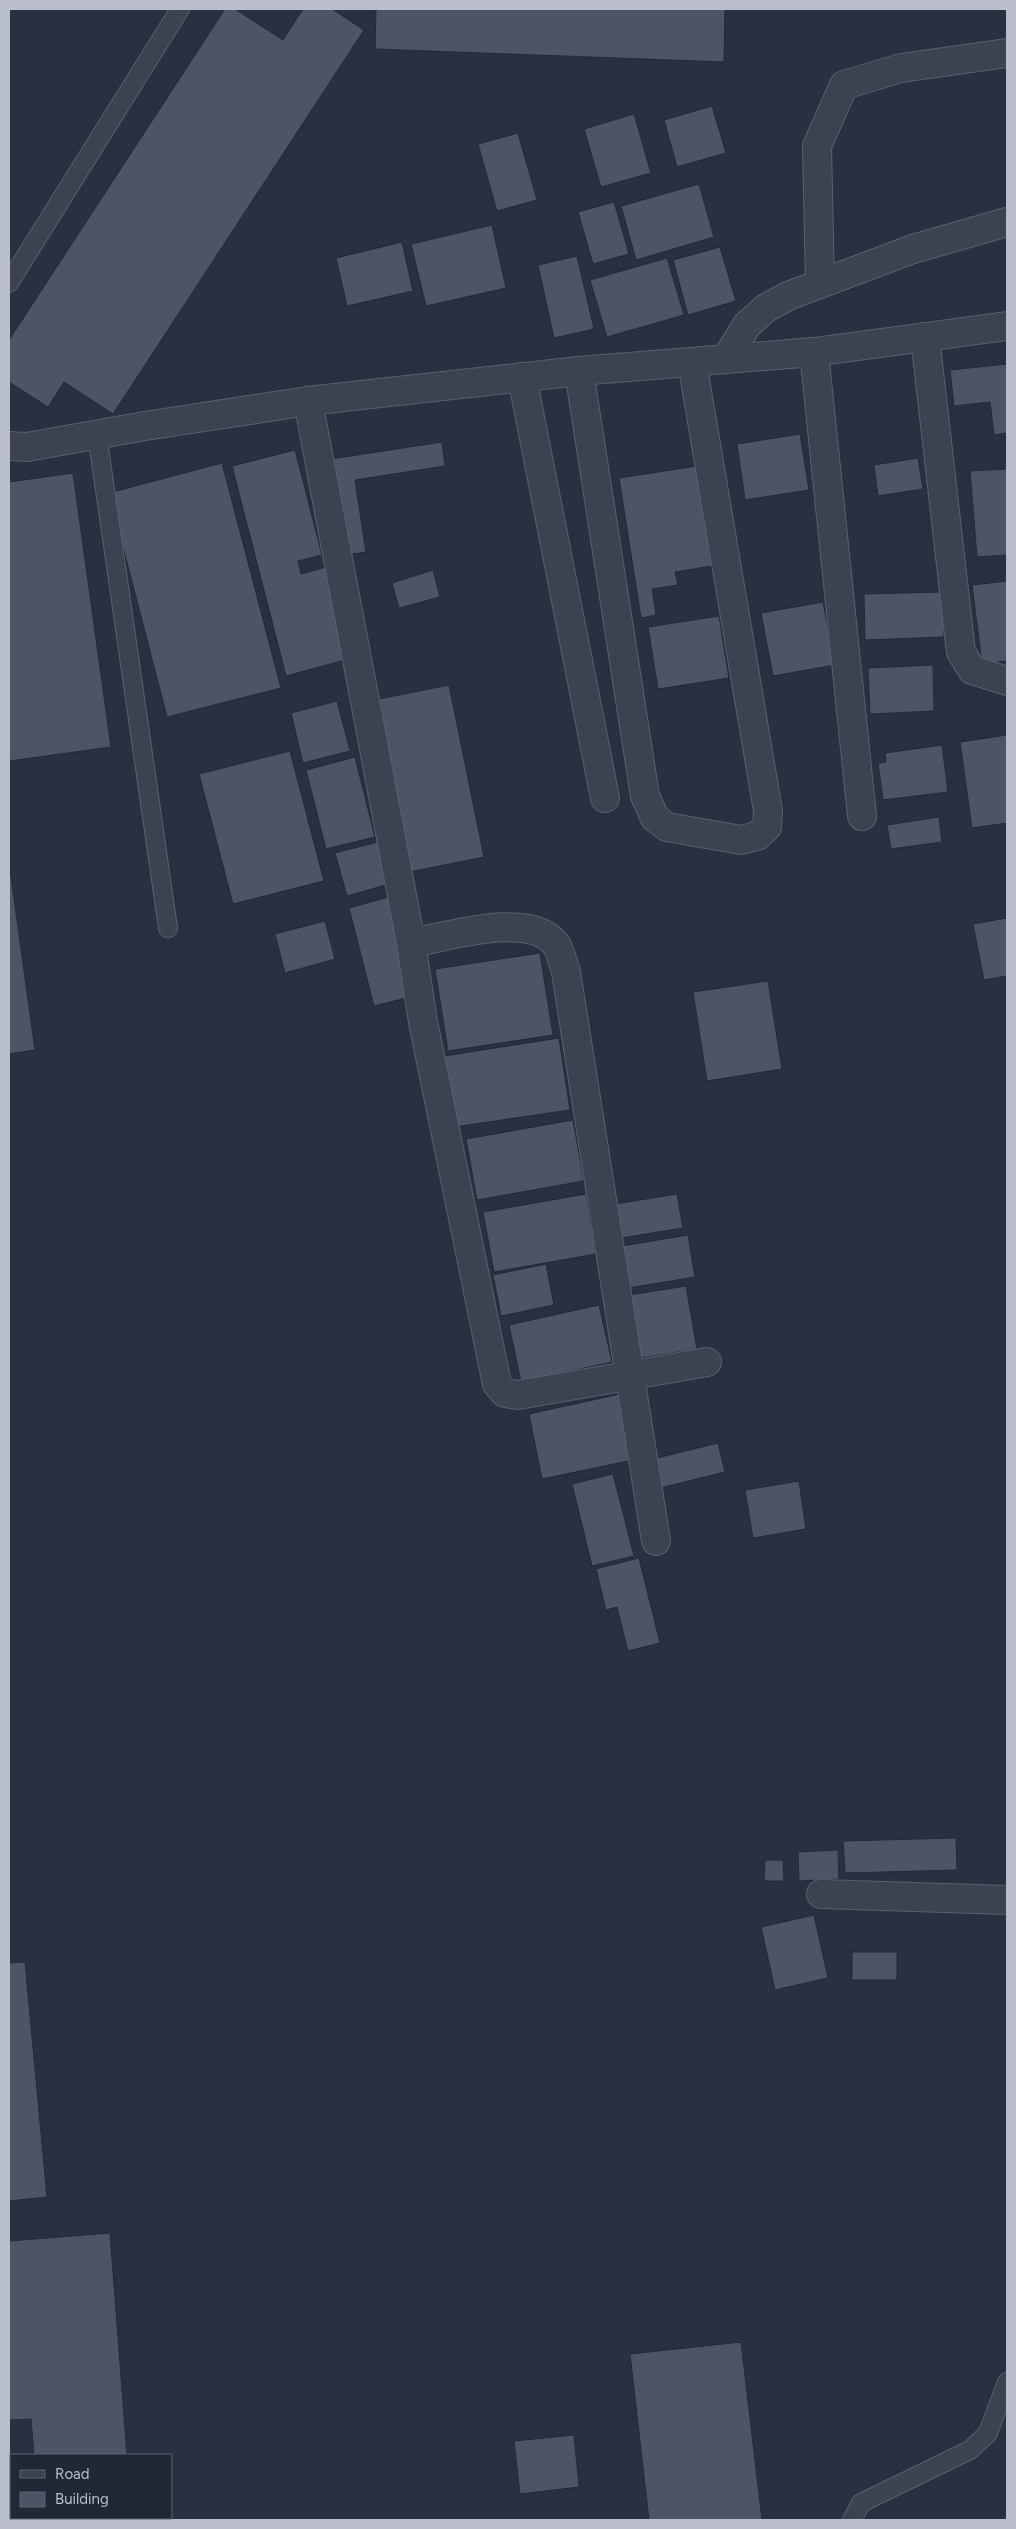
<svg xmlns="http://www.w3.org/2000/svg" width="1016" height="2529" font-family="Figtree,sans-serif">
	<style>
		.building { fill: #4d5466; stroke: #232937 }
		.lines { fill: none; stroke-linecap: round; stroke-linejoin: round }
		.service-casing { stroke: #5a606d; stroke-width: 20 }
		.minor-casing { stroke: #5a606d; stroke-width: 30 }
		.service { stroke: #3c4250; stroke-width: 18 }
		.minor { stroke: #3c4250; stroke-width: 28 }
	</style>
	<rect width="100%" height="100%" fill="#293040"/>
	<g class="building">
		<polygon points="225,9 235,9 283,40 303,9 332,9 364,30 113,414 64,382 48,407 9,382 9,340"/>
		<polygon points="376,9 725,9 724,62 375,49"/>
		<polygon points="712,106 726,153 677,167 664,120"/>
		<polygon points="634,114 651,173 601,187 584,129"/>
		<polygon points="518,133 537,200 497,211 478,144"/>
		<polygon points="699,184 714,237 636,260 621,206"/>
		<polygon points="614,202 629,254 593,264 578,212"/>
		<polygon points="492,225 506,288 426,306 411,244"/>
		<polygon points="402,242 413,291 347,306 336,258"/>
		<polygon points="720,247 736,301 688,315 673,260"/>
		<polygon points="577,256 594,329 554,338 538,265"/>
		<polygon points="667,258 684,315 607,337 590,280"/>
		<polygon points="1007,364 1007,454 1005,433 994,435 990,402 954,406 950,370"/>
		<polygon points="800,434 809,490 745,500 737,444"/>
		<polygon points="442,442 445,466 355,480 366,552 346,555 331,459"/>
		<polygon points="295,450 322,555 298,561 301,574 326,567 349,659 286,676 232,466"/>
		<polygon points="918,458 923,489 878,496 874,465"/>
		<polygon points="222,463 281,688 167,717 109,493"/>
		<polygon points="697,466 712,566 675,572 678,585 652,589 656,615 641,618 619,478"/>
		<polygon points="1007,469 1007,555 977,557 970,471"/>
		<polygon points="73,473 111,747 9,761 9,482"/>
		<polygon points="433,570 440,597 399,608 392,583"/>
		<polygon points="1007,581 1007,661 982,664 972,585"/>
		<polygon points="943,592 944,637 865,640 864,594"/>
		<polygon points="823,602 835,665 773,676 761,613"/>
		<polygon points="719,616 729,678 658,689 648,627"/>
		<polygon points="933,665 934,711 870,714 868,668"/>
		<polygon points="449,685 484,857 404,873 369,701"/>
		<polygon points="337,701 350,751 303,763 291,713"/>
		<polygon points="1007,735 1007,823 972,828 960,742"/>
		<polygon points="942,745 948,792 883,800 878,763 886,762 885,753"/>
		<polygon points="290,751 324,881 233,904 199,774"/>
		<polygon points="355,757 375,837 326,849 306,770"/>
		<polygon points="939,817 942,842 891,849 887,825"/>
		<polygon points="378,842 389,884 347,896 335,853"/>
		<polygon points="9,862 35,1050 9,1054"/>
		<polygon points="389,897 414,996 374,1006 349,908"/>
		<polygon points="1007,918 1007,976 984,980 973,924"/>
		<polygon points="325,921 335,959 285,973 275,934"/>
		<polygon points="540,953 553,1035 448,1051 435,969"/>
		<polygon points="768,981 782,1069 707,1081 693,992"/>
		<polygon points="559,1038 570,1110 454,1127 444,1056"/>
		<polygon points="573,1120 584,1181 477,1200 466,1139"/>
		<polygon points="586,1194 596,1254 494,1272 483,1212"/>
		<polygon points="677,1194 683,1228 615,1239 609,1205"/>
		<polygon points="688,1235 695,1277 622,1289 616,1247"/>
		<polygon points="546,1264 554,1305 501,1316 493,1275"/>
		<polygon points="686,1286 697,1349 634,1359 623,1296"/>
		<polygon points="599,1305 612,1362 521,1382 509,1325"/>
		<polygon points="620,1394 633,1460 542,1479 529,1414"/>
		<polygon points="718,1443 725,1472 656,1489 649,1460"/>
		<polygon points="613,1474 634,1556 592,1566 572,1484"/>
		<polygon points="799,1481 806,1529 753,1538 745,1490"/>
		<polygon points="639,1558 660,1643 628,1651 617,1607 606,1610 596,1569"/>
		<polygon points="956,1838 957,1870 845,1873 843,1841"/>
		<polygon points="838,1850 839,1879 799,1881 798,1852"/>
		<polygon points="765,1860 783,1860 784,1881 764,1881"/>
		<polygon points="814,1915 828,1978 775,1990 761,1927"/>
		<rect x="852" y="1952" width="45" height="28"/>
		<polygon points="25,1962 47,2197 9,2201 9,1963"/>
		<polygon points="110,2233 127,2455 34,2455 31,2419 9,2420 9,2241"/>
		<polygon points="741,2342 762,2520 649,2520 630,2354"/>
		<polygon points="574,2435 579,2487 520,2494 514,2441"/>
		<rect x="39" y="2518" width="93" height="2"/>
	</g>
	<g class="lines">
		<g class="service-casing">
			<g id="service">
				<polyline points="9,283 180,9"/>
				<polyline points="97,434 168,928"/>
				<polyline points="852,2520 861,2503 970,2450 988,2433 1007,2382"/>
			</g>
		</g>
		<g class="minor-casing">
			<g id="minor">
				<polyline points="820,284 817,146 844,85 901,68 1007,53"/>
				<polyline points="925,337 961,652 972,670 1007,681"/>
				<polyline points="814,352 862,816"/>
				<polyline points="726,359 747,325 766,308 788,296 913,249 1007,222"/>
				<polyline points="579,371 645,796 655,818 667,827 741,840 757,836 767,827 768,811 692,362"/>
				<polyline points="522,377 605,798"/>
				<polyline points="308,401 411,943 423,1022 497,1384 505,1393 518,1395 707,1362"/>
				<polyline points="9,446 27,447 145,426 308,401 579,371 814,352 1007,326"/>
				<path d="M411 943C447 937 533 909 557 946 561 953 563 964 566 972L656 1541"/>
				<polyline points="821,1894 1007,1900"/>
			</g>
		</g>
		<use href="#service" class="service"/>
		<use href="#minor" class="minor"/>
	</g>
	<rect width="1016" height="2529" fill="none" stroke="#b9beca" stroke-width="20"/>
	<rect x="10" y="2454" width="162" height="65" fill="#212735" stroke="#5e6371"/>
	<rect x="20" y="2470" width="25" height="8" fill="#3c4250" stroke="#5e6371"/>
	<text x="55" y="2479" font-size="15" fill="#b9beca">Road</text>
	<rect x="20" y="2492" width="25" height="15" fill="#4d5466" stroke="#5e6371"/>
	<text x="55" y="2504" font-size="15" fill="#b9beca">Building</text>
</svg>
